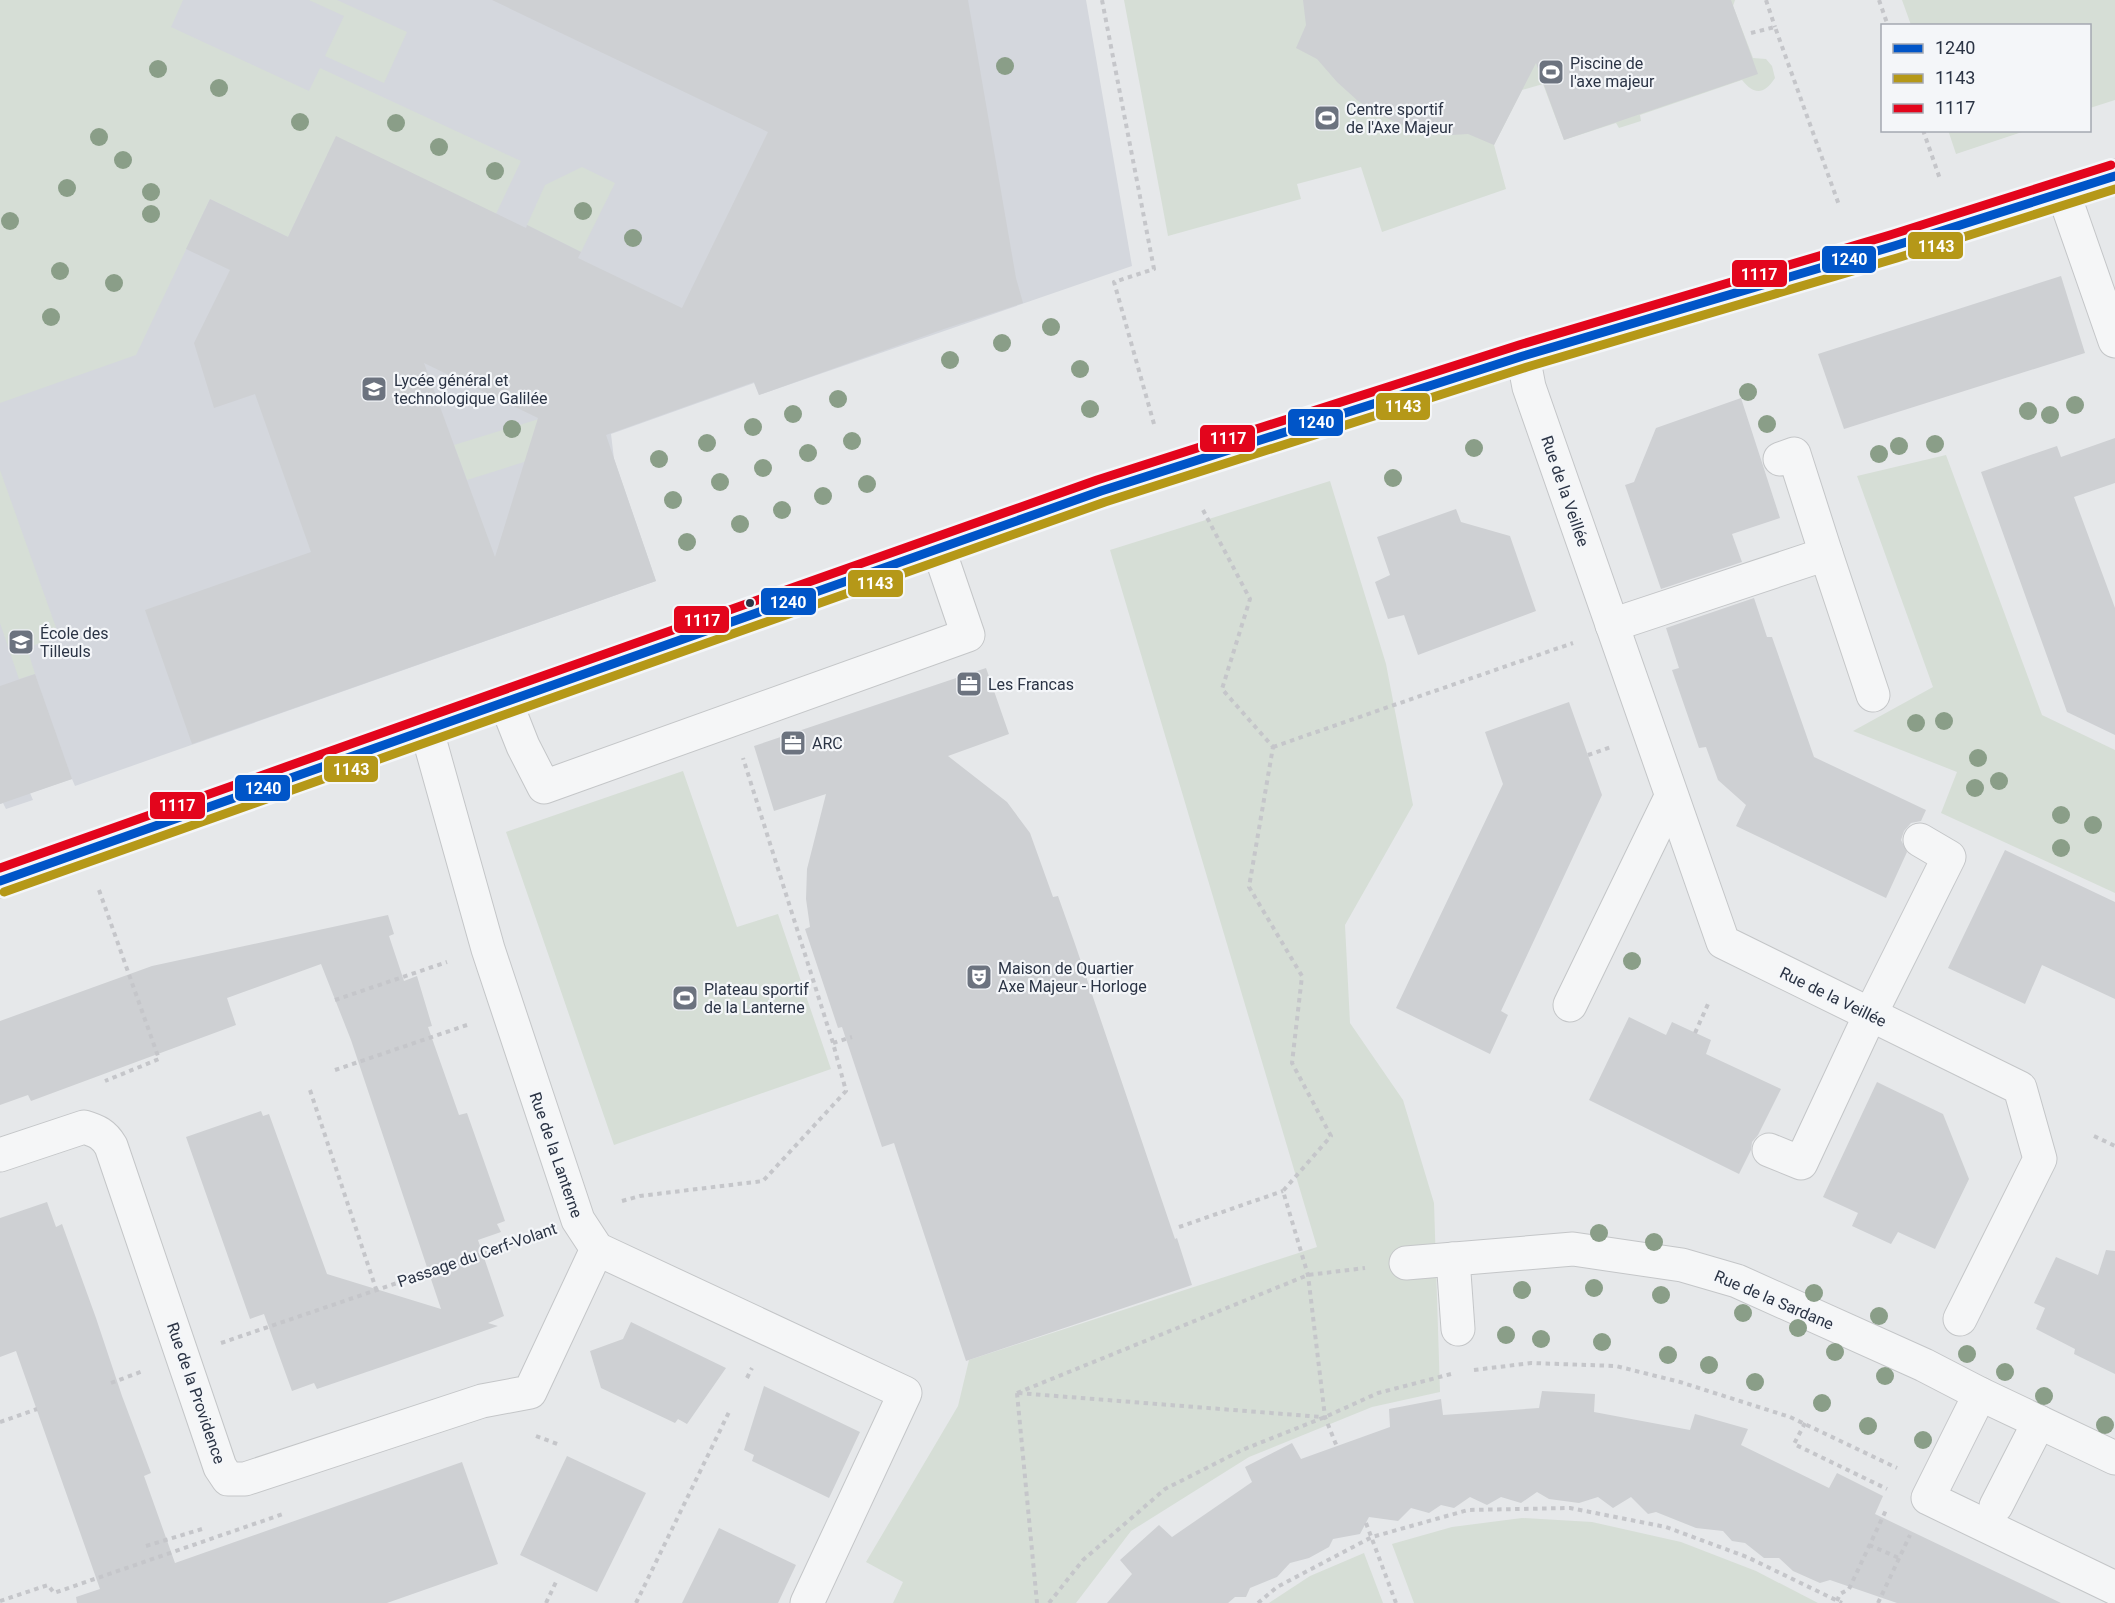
<svg xmlns="http://www.w3.org/2000/svg" width="2115" height="1603" font-family="Roboto,sans-serif">
	<style>
		.built { fill: #d4d7dd }
		.green { fill: #d6ded6 }
		.building { fill: #ced0d3; fill-rule: evenodd }
		.lines { fill: none; stroke-linecap: round; stroke-linejoin: round }
		.minor-casing { stroke: #c4c6c8; stroke-width: 35 }
		.path { stroke: #c5c6ca; stroke-width: 4; stroke-dasharray: 4.5 4.5; stroke-linecap: butt }
		.minor { stroke: #f5f6f7; stroke-width: 33 }
		.bus-1-casing { stroke: #f4f6f9; stroke-width: 14 }
		.bus-2-casing { stroke: #f4f6f9; stroke-width: 14 }
		.bus-3-casing { stroke: #f4f6f9; stroke-width: 14 }
		.bus-1 { stroke: #0055c8; stroke-width: 9 }
		.bus-2 { stroke: #b59818; stroke-width: 9 }
		.bus-3 { stroke: #e3051c; stroke-width: 9 }
		.tree { fill: #8a9e88 }
		.bus-dot { fill: #2b3445; stroke: #f4f6f9; stroke-width: 2 }
		.labels { text-anchor: middle; dominant-baseline: central; stroke-width: 4.5; stroke-linejoin: round; paint-order: stroke }
		.poi-label { font-size: 16px; fill: #2b3445; stroke: #f4f6f9; text-anchor: start }
		.street-label { font-size: 16px; fill: #2b3445; stroke: #f4f6f9 }
		.line-badge { stroke: #f4f6f9; stroke-width: 2 }
		.badge-label { font-size: 16px; text-anchor: middle; font-weight: bold; fill: #fff }
	</style>
	<rect width="100%" height="100%" fill="#e6e8ea"/>
	<polygon class="built" points="0,0 1086,0 1132,266 759,395 754,383 611,434 614,459 656,581 75,786 72,779 30,793 33,800 6,809 3,803 0,804"/>
	<g class="green">
		<polygon points="0,0 183,0 171,27 309,91 320,68 521,161 496,214 336,137 288,237 210,199 136,355 0,403"/>
		<polygon points="309,0 337,0 407,32 384,83 325,56 344,16"/>
		<path d="M1124 0H1735L1733 6 1753 58 1766 59 1772 66 1775 78C1764 95 1754 95 1742 80L1640 115 1641 121 1619 128 1616 123 1564 140 1543 84 1522 90 1494 145 1506 189 1382 232 1361 167 1297 184 1301 199 1168 236Z"/>
		<polygon points="1902,0 2115,0 2115,100 2090,108 2090,26 1911,25"/>
		<polygon points="1948,130 2025,130 2025,131 1956,154"/>
		<polygon points="582,167 615,183 581,252 527,225 545,185"/>
		<polygon points="539,419 588,442 467,480 454,445"/>
		<polygon points="1946,455 2042,715 2115,750 2115,893 1941,813 1957,772 1853,731 1933,687 1857,476"/>
		<polygon points="0,470 59,636 27,648 35,674 19,679 0,623"/>
		<polygon points="1330,481 1386,664 1413,805 1345,925 1350,1023 1403,1100 1434,1203 1440,1392 1372,1407 1249,1457 1131,1531 1076,1603 893,1603 903,1582 866,1562 958,1406 969,1360 1317,1247 1110,550"/>
		<polygon points="683,771 737,927 778,914 831,1069 614,1145 506,832"/>
		<polygon points="1522,1518 1592,1522 1681,1542 1756,1571 1818,1603 1414,1603 1392,1544 1452,1527"/>
		<polygon points="1364,1553 1383,1603 1269,1603 1310,1576"/>
	</g>
	<g class="building">
		<path d="M492 0H968L1016 278 1023 303 944 329 759 395 754 382 606 435 656 581 192 744 145 610 311 552 255 394 214 408 194 343 230 270 186 249 210 199 288 237 336 136 526 228 527 225 581 252 578 258 682 308 768 132ZM424 363 538 418 495 557Z"/>
		<polygon points="1303,0 1731,0 1758,74 1564,140 1536,63 1494,145 1468,134 1452,135 1427,133 1408,127 1384,117 1358,101 1337,82 1317,59 1296,48 1306,25"/>
		<polygon points="2061,276 2085,353 1844,429 1818,354"/>
		<polygon points="1741,398 1780,518 1732,534 1742,562 1661,589 1625,485 1634,482 1656,428"/>
		<polygon points="2115,438 2115,483 2074,497 2115,608 2115,735 2067,712 1981,472 2057,446 2061,457"/>
		<polygon points="1456,509 1461,522 1510,536 1536,611 1418,655 1404,615 1388,619 1375,582 1390,575 1377,537"/>
		<polygon points="1754,598 1767,637 1772,637 1814,757 1926,810 1921,821 1911,823 1904,831 1901,840 1907,852 1886,898 1736,826 1746,805 1718,780 1706,747 1699,748 1672,670 1679,668 1666,628"/>
		<polygon points="986,668 1009,734 948,756 1007,802 1030,833 1053,897 1058,896 1075,944 1175,1239 1177,1238 1192,1285 966,1361 894,1143 882,1147 842,1027 838,1028 805,929 810,927 806,899 807,869 826,794 774,811 754,746"/>
		<polygon points="35,674 72,779 0,804 0,686"/>
		<polygon points="1569,702 1602,795 1501,1011 1508,1015 1490,1054 1396,1008 1503,784 1485,732"/>
		<polygon points="2005,850 2115,902 2115,999 2042,965 2025,1004 1948,968"/>
		<polygon points="388,915 394,934 389,936 404,981 417,976 432,1026 428,1027 459,1115 467,1113 505,1221 497,1224 501,1232 478,1240 504,1316 488,1323 498,1326 387,1365 317,1389 314,1383 292,1391 264,1314 250,1319 186,1137 261,1111 263,1116 269,1114 327,1274 441,1309 351,1040 321,964 227,998 236,1025 31,1101 28,1095 0,1105 0,1021 152,966"/>
		<polygon points="1629,1017 1666,1035 1672,1022 1711,1040 1706,1054 1781,1089 1758,1135 1752,1142 1751,1150 1739,1174 1589,1100"/>
		<polygon points="1877,1082 1943,1114 1969,1179 1935,1249 1898,1232 1891,1244 1852,1226 1858,1213 1823,1197"/>
		<polygon points="47,1202 56,1227 62,1224 96,1318 122,1396 151,1473 144,1476 175,1563 462,1462 498,1564 387,1603 77,1603 76,1597 100,1589 16,1351 0,1357 0,1218"/>
		<polygon points="2106,1250 2115,1251 2115,1374 2074,1354 2075,1349 2036,1329 2045,1308 2034,1303 2056,1257 2098,1275"/>
		<polygon points="631,1322 726,1368 687,1424 678,1419 675,1423 601,1388 590,1351 623,1339"/>
		<polygon points="764,1386 860,1432 829,1498 752,1461 754,1455 744,1450"/>
		<polygon points="1542,1391 1595,1394 1594,1412 1690,1430 1695,1414 1748,1429 1741,1445 1829,1488 1837,1473 1883,1496 1875,1514 2061,1603 1897,1603 1830,1580 1820,1583 1793,1571 1779,1558 1764,1558 1745,1543 1732,1541 1723,1531 1696,1528 1656,1512 1648,1514 1631,1497 1613,1508 1598,1497 1579,1503 1549,1499 1537,1492 1521,1503 1501,1497 1487,1505 1470,1497 1454,1508 1441,1505 1429,1513 1411,1508 1398,1521 1369,1517 1360,1534 1333,1539 1329,1547 1309,1558 1290,1563 1277,1577 1250,1588 1246,1597 1235,1597 1228,1603 1107,1603 1132,1574 1120,1560 1159,1525 1172,1537 1252,1482 1245,1467 1292,1443 1301,1459 1390,1427 1389,1409 1441,1399 1443,1415 1539,1408"/>
		<polygon points="567,1456 646,1493 597,1592 520,1555"/>
		<polygon points="719,1528 796,1565 778,1603 682,1603"/>
	</g>
	<g class="lines">
		<g class="minor-casing">
			<g id="minor">
				<polyline points="2063,192 2115,341"/>
				<polyline points="1523,356 1529,387 1723,942 2020,1088 2040,1159 1960,1319"/>
				<polyline points="1780,459 1794,454 1826,554"/>
				<polyline points="1612,625 1826,554 1873,695"/>
				<polyline points="506,703 523,746 544,787 968,635 939,550"/>
				<polyline points="427,731 488,949 578,1220 597,1249 905,1393 807,1603"/>
				<polyline points="0,881 1101,491 1523,356 1894,246 2115,176"/>
				<polyline points="1570,1005 1671,797"/>
				<polyline points="1769,1150 1801,1163 1870,1015 1949,857 1920,840"/>
				<path d="M0 1155 84 1127C97 1131 104 1134 111 1146L220 1467 228 1479H245L482 1401 530 1392 597 1249"/>
				<polyline points="1453,1259 1458,1329"/>
				<polyline points="1406,1263 1573,1249 1682,1265 1737,1281 1924,1365 1980,1394 2115,1458"/>
				<polyline points="1980,1394 1928,1498 2115,1588"/>
				<polyline points="1996,1506 2039,1422"/>
			</g>
		</g>
		<g class="path">
			<polyline points="1102,0 1154,269 1114,282 1154,424"/>
			<polyline points="1766,0 1775,27"/>
			<polyline points="1879,0 1888,26"/>
			<polyline points="1751,33 1775,27 1839,205"/>
			<polyline points="1923,130 1940,179"/>
			<polyline points="1203,510 1250,599 1222,689 1273,747 1249,887 1302,976 1292,1063 1331,1136 1283,1191 1308,1275 1325,1417 1337,1447"/>
			<polyline points="1273,747 1573,643"/>
			<polyline points="1588,755 1611,747"/>
			<polyline points="99,890 159,1059 105,1081"/>
			<polyline points="335,1000 447,962"/>
			<polyline points="1695,1033 1708,1004"/>
			<polyline points="833,1043 852,1037"/>
			<polyline points="335,1070 470,1024"/>
			<polyline points="310,1090 376,1289"/>
			<polyline points="2094,1136 2115,1146"/>
			<polyline points="622,1201 640,1196 763,1181 846,1091 833,1043 743,758"/>
			<polyline points="1179,1227 1283,1191"/>
			<polyline points="221,1343 538,1235"/>
			<polyline points="1474,1370 1531,1363 1616,1366 1680,1382 1790,1417 1897,1468"/>
			<polyline points="747,1378 752,1368"/>
			<polyline points="111,1383 143,1371"/>
			<polyline points="1017,1393 1308,1275 1365,1268"/>
			<polyline points="1017,1393 1037,1603"/>
			<polyline points="1018,1393 1322,1417"/>
			<polyline points="0,1422 37,1409"/>
			<polyline points="1805,1423 1794,1444 1887,1489"/>
			<polyline points="536,1436 560,1445"/>
			<polyline points="1366,1523 1396,1603"/>
			<polyline points="1869,1545 1899,1558"/>
			<polyline points="146,1546 202,1529"/>
			<polyline points="0,1601 48,1585 54,1593 283,1514"/>
			<polyline points="1837,1601 1840,1594 1849,1589 1887,1508"/>
			<polyline points="546,1603 556,1582"/>
			<polyline points="636,1603 730,1410"/>
			<polyline points="1049,1603 1083,1560 1165,1489 1242,1450 1325,1417 1378,1393 1455,1373"/>
			<polyline points="1258,1603 1277,1587 1372,1537 1468,1510 1570,1508 1666,1527 1747,1557 1842,1603"/>
			<polyline points="1878,1603 1910,1535"/>
		</g>
		<use href="#minor" class="minor"/>
		<g class="bus-1-casing">
			<polyline id="bus-1" points="0,881 1101,491 1523,356 1894,246 2115,176"/>
		</g>
		<g class="bus-2-casing">
			<polyline id="bus-2" points="4,892 1105,502 1527,367 1897,258 2115,189"/>
		</g>
		<g class="bus-3-casing">
			<polyline id="bus-3" points="0,868 1097,480 1519,345 1890,235 2111,165"/>
		</g>
		<use href="#bus-1" class="bus-1"/>
		<use href="#bus-2" class="bus-2"/>
		<use href="#bus-3" class="bus-3"/>
	</g>
	<g class="tree">
		<circle cx="1005" cy="66" r="9"/>
		<circle cx="158" cy="69" r="9"/>
		<circle cx="219" cy="88" r="9"/>
		<circle cx="300" cy="122" r="9"/>
		<circle cx="396" cy="123" r="9"/>
		<circle cx="99" cy="137" r="9"/>
		<circle cx="439" cy="147" r="9"/>
		<circle cx="123" cy="160" r="9"/>
		<circle cx="495" cy="171" r="9"/>
		<circle cx="67" cy="188" r="9"/>
		<circle cx="151" cy="192" r="9"/>
		<circle cx="583" cy="211" r="9"/>
		<circle cx="151" cy="214" r="9"/>
		<circle cx="10" cy="221" r="9"/>
		<circle cx="633" cy="238" r="9"/>
		<circle cx="60" cy="271" r="9"/>
		<circle cx="114" cy="283" r="9"/>
		<circle cx="51" cy="317" r="9"/>
		<circle cx="1051" cy="327" r="9"/>
		<circle cx="1002" cy="343" r="9"/>
		<circle cx="950" cy="360" r="9"/>
		<circle cx="1080" cy="369" r="9"/>
		<circle cx="1748" cy="392" r="9"/>
		<circle cx="838" cy="399" r="9"/>
		<circle cx="2075" cy="405" r="9"/>
		<circle cx="1090" cy="409" r="9"/>
		<circle cx="2028" cy="411" r="9"/>
		<circle cx="793" cy="414" r="9"/>
		<circle cx="2050" cy="415" r="9"/>
		<circle cx="1767" cy="424" r="9"/>
		<circle cx="753" cy="427" r="9"/>
		<circle cx="512" cy="429" r="9"/>
		<circle cx="852" cy="441" r="9"/>
		<circle cx="707" cy="443" r="9"/>
		<circle cx="1935" cy="444" r="9"/>
		<circle cx="1899" cy="446" r="9"/>
		<circle cx="1474" cy="448" r="9"/>
		<circle cx="808" cy="453" r="9"/>
		<circle cx="1879" cy="454" r="9"/>
		<circle cx="659" cy="459" r="9"/>
		<circle cx="763" cy="468" r="9"/>
		<circle cx="1393" cy="478" r="9"/>
		<circle cx="720" cy="482" r="9"/>
		<circle cx="867" cy="484" r="9"/>
		<circle cx="823" cy="496" r="9"/>
		<circle cx="673" cy="500" r="9"/>
		<circle cx="782" cy="510" r="9"/>
		<circle cx="740" cy="524" r="9"/>
		<circle cx="687" cy="542" r="9"/>
		<circle cx="1944" cy="721" r="9"/>
		<circle cx="1916" cy="723" r="9"/>
		<circle cx="1978" cy="758" r="9"/>
		<circle cx="1999" cy="781" r="9"/>
		<circle cx="1975" cy="788" r="9"/>
		<circle cx="2061" cy="815" r="9"/>
		<circle cx="2093" cy="825" r="9"/>
		<circle cx="2061" cy="848" r="9"/>
		<circle cx="1632" cy="961" r="9"/>
		<circle cx="1599" cy="1233" r="9"/>
		<circle cx="1654" cy="1242" r="9"/>
		<circle cx="1594" cy="1288" r="9"/>
		<circle cx="1522" cy="1290" r="9"/>
		<circle cx="1814" cy="1293" r="9"/>
		<circle cx="1661" cy="1295" r="9"/>
		<circle cx="1743" cy="1313" r="9"/>
		<circle cx="1879" cy="1316" r="9"/>
		<circle cx="1798" cy="1328" r="9"/>
		<circle cx="1506" cy="1335" r="9"/>
		<circle cx="1541" cy="1339" r="9"/>
		<circle cx="1602" cy="1342" r="9"/>
		<circle cx="1835" cy="1352" r="9"/>
		<circle cx="1967" cy="1354" r="9"/>
		<circle cx="1668" cy="1355" r="9"/>
		<circle cx="1709" cy="1365" r="9"/>
		<circle cx="2005" cy="1372" r="9"/>
		<circle cx="1885" cy="1376" r="9"/>
		<circle cx="1755" cy="1382" r="9"/>
		<circle cx="2044" cy="1396" r="9"/>
		<circle cx="1822" cy="1403" r="9"/>
		<circle cx="2105" cy="1425" r="9"/>
		<circle cx="1868" cy="1426" r="9"/>
		<circle cx="1923" cy="1440" r="9"/>
	</g>
	<defs>
		<g id="stadium-square" transform="scale(1.35)"><rect x="-9" y="-9" width="18" height="18" rx="4" fill="#6c737f" stroke="#f4f6f9"/><path d="M0-5a6.5 5 0 1 0 0 10a6.5 5 0 1 0 0-10ZM-3.5-1.8h7v3.6h-7Z" fill="#fff"/></g>
		<g id="school-square" transform="scale(1.35)"><rect x="-9" y="-9" width="18" height="18" rx="4" fill="#6c737f" stroke="#f4f6f9"/><path d="M0-5L7-2L0 1L-7-2ZM-4 1L0 2.5L4 1V4Q0 6-4 4Z" fill="#fff"/></g>
		<g id="office-square" transform="scale(1.35)"><rect x="-9" y="-9" width="18" height="18" rx="4" fill="#6c737f" stroke="#f4f6f9"/><path d="M-6-3h4V-5.5h4V-3h4V5H-6ZM-1-4.5V-3h2v-1.5ZM-6 0V1H6V0Z" fill="#fff"/></g>
		<g id="theatre-square" transform="scale(1.35)"><rect x="-9" y="-9" width="18" height="18" rx="4" fill="#6c737f" stroke="#f4f6f9"/><path d="M-5-5.5Q0-4 5-5.5V0Q5 5 0 6Q-5 5-5 0ZM-3.3-2.5H-1v1.5H-3.3ZM1-2.5H3.3v1.5H1ZM-2.8 1Q0 5.5 2.8 1Z" fill="#fff"/></g>
	</defs>
	<g fill-rule="evenodd">
		<use href="#stadium-square" x="1551" y="72"/>
		<use href="#stadium-square" x="1327" y="118"/>
		<use href="#school-square" x="374" y="389"/>
		<use href="#school-square" x="21" y="642"/>
		<use href="#office-square" x="969" y="684"/>
		<use href="#office-square" x="793" y="743"/>
		<use href="#theatre-square" x="979" y="977"/>
		<use href="#stadium-square" x="685" y="998"/>
	</g>
	<circle class="bus-dot" cx="750" cy="603" r="5"/>
	<g class="labels">
		<g class="poi-label">
			<text x="1570" y="63">Piscine de<tspan x="1570" dy="18">l'axe majeur</tspan></text>
			<text x="1346" y="109">Centre sportif<tspan x="1346" dy="18">de l'Axe Majeur</tspan></text>
			<text x="394" y="380">Lycée général et<tspan x="394" dy="18">technologique Galilée</tspan></text>
			<text x="40" y="633">École des<tspan x="40" dy="18">Tilleuls</tspan></text>
			<text x="988" y="684">Les Francas</text>
			<text x="812" y="743">ARC</text>
			<text x="998" y="968">Maison de Quartier<tspan x="998" dy="18">Axe Majeur - Horloge</tspan></text>
			<text x="704" y="989">Plateau sportif<tspan x="704" dy="18">de la Lanterne</tspan></text>
		</g>
		<g class="street-label">
			<text transform="translate(1565 491) rotate(71)">Rue de la Veillée</text>
			<text transform="translate(1833 997) rotate(26)">Rue de la Veillée</text>
			<text transform="translate(556 1155) rotate(71)">Rue de la Lanterne</text>
			<text transform="translate(477 1255) rotate(-19)">Passage du Cerf-Volant</text>
			<text transform="translate(1774 1300) rotate(23)">Rue de la Sardane</text>
			<text transform="translate(196 1393) rotate(71)">Rue de la Providence</text>
		</g>
	</g>
	<g class="line-badge">
		<rect x="1907" y="231" width="57" height="29" rx="6" fill="#b59818"/>
		<rect x="1821" y="245" width="56" height="29" rx="6" fill="#0055c8"/>
		<rect x="1731" y="259" width="57" height="29" rx="6" fill="#e3051c"/>
		<rect x="1375" y="392" width="56" height="29" rx="6" fill="#b59818"/>
		<rect x="1287" y="408" width="57" height="29" rx="6" fill="#0055c8"/>
		<rect x="1199" y="424" width="57" height="29" rx="6" fill="#e3051c"/>
		<rect x="847" y="569" width="57" height="29" rx="6" fill="#b59818"/>
		<rect x="760" y="587" width="57" height="29" rx="6" fill="#0055c8"/>
		<rect x="673" y="605" width="57" height="29" rx="6" fill="#e3051c"/>
		<rect x="323" y="755" width="56" height="28" rx="6" fill="#b59818"/>
		<rect x="234" y="774" width="57" height="28" rx="6" fill="#0055c8"/>
		<rect x="149" y="791" width="57" height="29" rx="6" fill="#e3051c"/>
	</g>
	<g class="badge-label">
		<text x="1936" y="252">1143</text>
		<text x="1849" y="265">1240</text>
		<text x="1759" y="280">1117</text>
		<text x="1403" y="412">1143</text>
		<text x="1316" y="428">1240</text>
		<text x="1228" y="444">1117</text>
		<text x="875" y="589">1143</text>
		<text x="788" y="608">1240</text>
		<text x="702" y="626">1117</text>
		<text x="351" y="775">1143</text>
		<text x="263" y="794">1240</text>
		<text x="177" y="811">1117</text>
	</g>
	<rect x="1881" y="24" width="210" height="108" fill="#f4f6f9" stroke="#a4a8b1" stroke-width="1.5"/>
	<rect x="1893" y="44" width="30" height="9" fill="#0055c8" stroke="#a4a8b1" stroke-width="1.5"/>
	<text x="1935" y="54" font-size="18" fill="#2b3445">1240</text>
	<rect x="1893" y="74" width="30" height="9" fill="#b59818" stroke="#a4a8b1" stroke-width="1.5"/>
	<text x="1935" y="84" font-size="18" fill="#2b3445">1143</text>
	<rect x="1893" y="104" width="30" height="9" fill="#e3051c" stroke="#a4a8b1" stroke-width="1.5"/>
	<text x="1935" y="114" font-size="18" fill="#2b3445">1117</text>
</svg>
